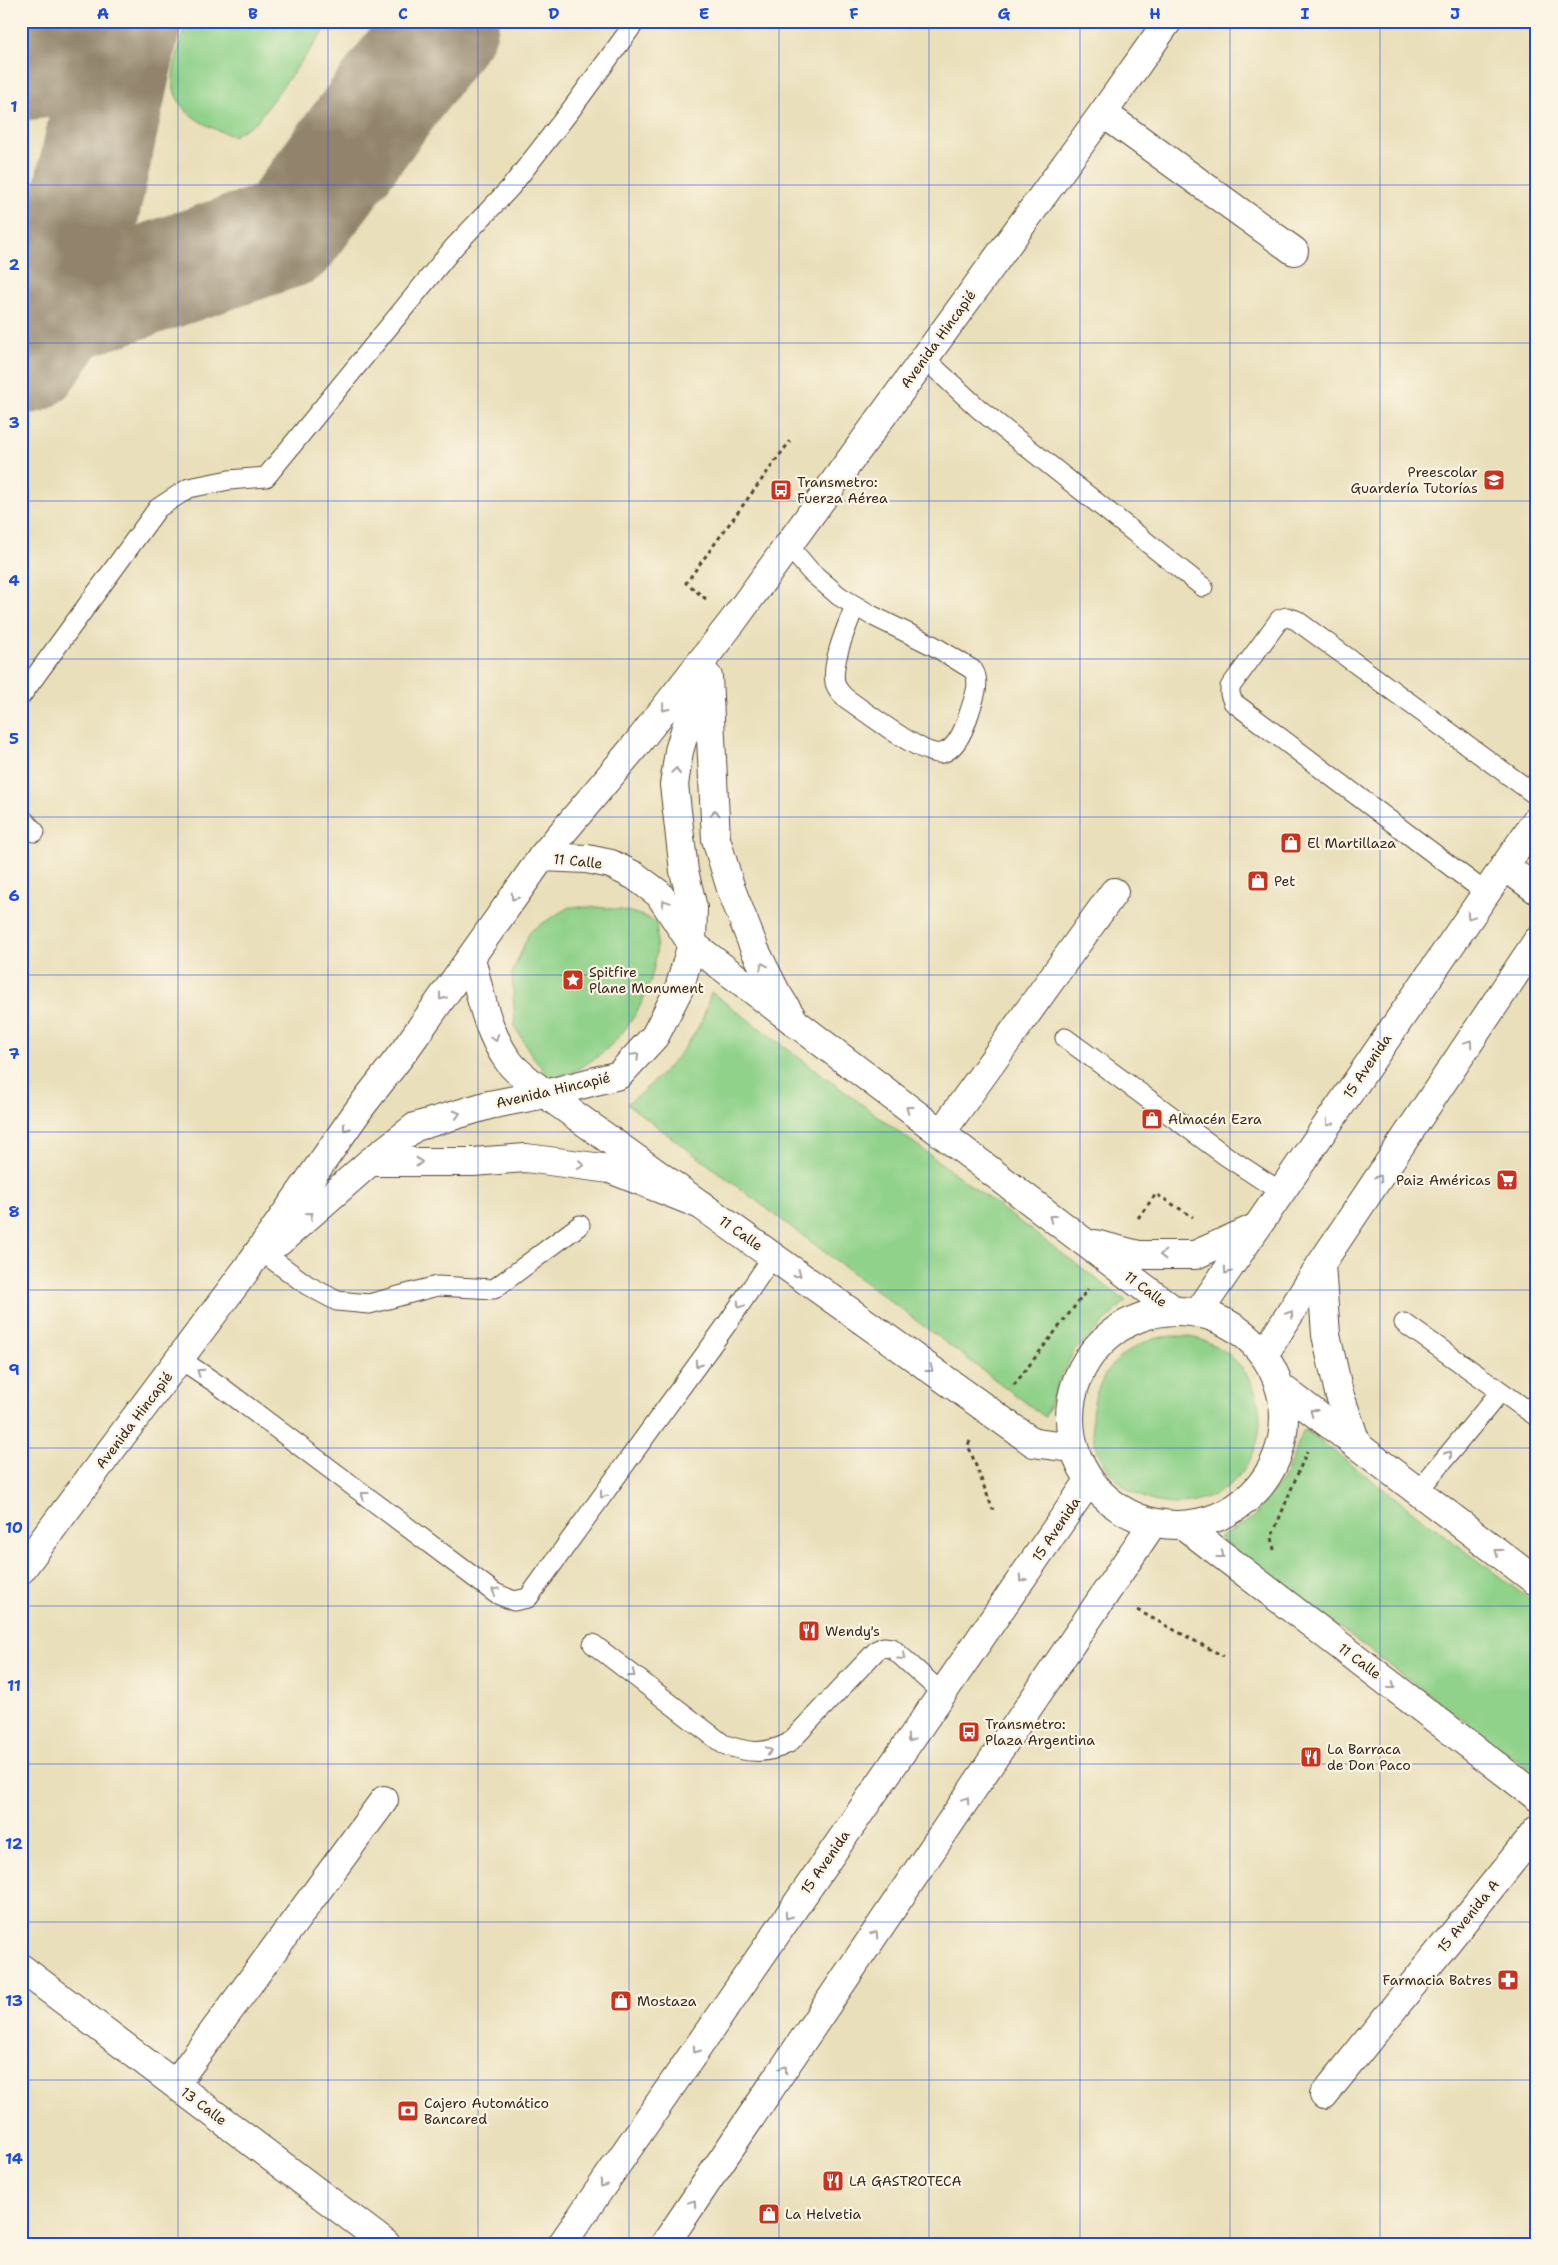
<svg xmlns="http://www.w3.org/2000/svg" width="1558" height="2265" font-family="'Shantell Sans',sans-serif">
	<style>
		.green { fill: #90d28a; stroke: #667e54 }
		.lines { fill: none; stroke-linecap: round; stroke-linejoin: round }
		.taxiway { stroke: #92846c; stroke-width: 110 }
		.lane-casing { stroke: #554535; stroke-width: 21 }
		.street-casing { stroke: #554535; stroke-width: 30 }
		.secondary-casing { stroke: #554535; stroke-width: 30 }
		.primary-casing { stroke: #554535; stroke-width: 30 }
		.path { stroke: #554535; stroke-width: 3; stroke-dasharray: 4 4; stroke-linecap: butt }
		.lane { stroke: #fff; stroke-width: 19 }
		.street { stroke: #fff; stroke-width: 28 }
		.secondary { stroke: #fff; stroke-width: 28 }
		.primary { stroke: #fff; stroke-width: 28 }
		.oneway { stroke: #a79f9a }
		.grid { fill: none; stroke: #1d4ed8; stroke-width: 1; stroke-opacity: 0.55 }
		.labels { text-anchor: middle; dominant-baseline: central; stroke-width: 4.5; stroke-linejoin: round; paint-order: stroke }
		.street-label { font-size: 14px; fill: #3b2a1e; stroke: #fcf5e5 }
		.poi-label { font-size: 14px; fill: #3b2a1e; stroke: #fcf5e5; text-anchor: start }
		.neatline { fill: none; stroke: #1d4ed8; stroke-width: 2 }
		.grid-label { font-size: 16px; text-anchor: middle; font-weight: bold; fill: #1d4ed8 }
	</style>
	<rect width="100%" height="100%" fill="#fcf5e5"/>
	<filter id="ink" filterUnits="userSpaceOnUse"><feTurbulence type="fractalNoise" baseFrequency=".02" numOctaves="2"/><feDisplacementMap in="SourceGraphic" scale="10" xChannelSelector="R" yChannelSelector="G"/><feConvolveMatrix kernelMatrix="1 2 1 2 8 2 1 2 1" color-interpolation-filters="sRGB"/></filter>
	<filter id="wash" filterUnits="userSpaceOnUse"><feTurbulence type="fractalNoise" baseFrequency=".0096" numOctaves="4" result="noise"/><feDisplacementMap in="SourceGraphic" scale="20" xChannelSelector="R" yChannelSelector="G"/><feGaussianBlur stdDeviation="1.12" result="paint"/><feColorMatrix in="noise" values="0 0 0 0 0 0 0 0 0 0 0 0 0 0 0 0 0 1.4 0 .05"/><feComposite in="paint" operator="in"/></filter>
	<g filter="url(#wash)">
		<rect width="100%" height="100%" fill="#e9dfba"/>
		<g class="green">
			<path d="M186 21H332L256 122 233 136C208 127 175 114 173 82 172 68 183 36 186 21Z"/>
			<path d="M569 907C602 907 627 907 656 922 663 982 630 1042 576 1070 569 1074 559 1076 550 1078L531 1054 515 1027 512 973 530 931Z"/>
			<path d="M711 992 1126 1301 1074 1351 1057 1384 1045 1417 627 1104C656 1082 682 1056 700 1024 705 1015 708 1002 711 992Z"/>
			<circle cx="1176" cy="1420" r="84"/>
			<polygon points="1304,1429 1537,1605 1537,1775 1219,1538 1253,1518 1286,1475"/>
		</g>
		<g class="lines">
			<g class="taxiway">
				<polyline points="21,66 119,54"/>
				<polyline points="63,308 287,233 444,21"/>
				<polyline points="26,359 63,308 126,21"/>
			</g>
		</g>
	</g>
	<g filter="url(#ink)">
		<g class="lines">
			<g class="lane-casing">
				<g id="lane">
					<polyline points="924,358 979,409 1203,587"/>
					<path d="M788 545 810 571 839 596 871 615 934 646 973 670C982 683 973 700 969 714 965 727 957 749 942 753 924 758 861 708 844 697 841 693 836 688 835 683 831 662 847 626 855 606"/>
					<polyline points="21,696 158,508 189,488 229,480 266,477 454,247 510,188 570,111 636,21"/>
					<polyline points="21,817 35,832"/>
					<polyline points="1486,893 1233,702 1230,694 1230,687 1280,619 1287,617 1296,620 1537,796"/>
					<polyline points="1065,1038 1226,1156 1281,1192"/>
					<polyline points="265,1254 307,1285 337,1301 369,1304 437,1286 494,1289 580,1225"/>
					<polyline points="1404,1323 1537,1417"/>
					<polyline points="180,1359 220,1386 495,1593 514,1601 528,1598 727,1324 773,1256"/>
					<polyline points="1418,1491 1500,1392"/>
					<path d="M593 1644 723 1744C747 1753 765 1755 789 1743L877 1650 884 1647 892 1648 943 1694"/>
				</g>
			</g>
			<g class="street-casing">
				<g id="street">
					<polyline points="1103,113 1294,251"/>
					<polyline points="941,1133 1114,892"/>
					<polyline points="21,1968 386,2244"/>
					<polyline points="175,2084 384,1800"/>
					<polyline points="1324,2095 1537,1830"/>
				</g>
			</g>
			<g class="secondary-casing">
				<g id="secondary">
					<polyline points="542,857 587,859 611,864 635,876 659,894 692,944 1175,1311"/>
					<polyline points="1504,866 1537,890"/>
					<path d="M471 958C480 993 487 1033 509 1062 518 1074 533 1083 544 1093L1034 1443 1073 1448"/>
					<polyline points="1095,1244 1139,1255 1195,1255 1257,1227"/>
					<polyline points="1321,1264 1326,1335 1339,1393 1357,1445"/>
					<circle cx="1177" cy="1418" r="107"/>
					<polyline points="1198,1313 1537,819"/>
					<polyline points="1264,1355 1321,1264 1537,941"/>
					<polyline points="1279,1386 1537,1582"/>
					<polyline points="1183,1525 1537,1797"/>
					<polyline points="562,2244 1089,1481"/>
					<polyline points="665,2244 1153,1523"/>
				</g>
			</g>
			<g class="primary-casing">
				<g id="primary">
					<polyline points="708,677 716,839 731,889 755,950 776,992 796,1024"/>
					<polyline points="370,1162 473,1162 526,1158 610,1169 701,1205"/>
					<polyline points="279,1242 370,1162 415,1127 489,1105 545,1094 619,1075 655,1036 679,989 692,944 693,908 684,871 674,785 679,751 703,669"/>
					<polyline points="21,1570 246,1270 360,1108 405,1050 542,857 636,745 733,621 1103,113 1168,21"/>
				</g>
			</g>
			<g class="path">
				<polyline points="706,599 686,583 790,441"/>
				<polyline points="1138,1218 1156,1194 1193,1217"/>
				<polyline points="1014,1385 1088,1289"/>
				<polyline points="970,1441 968,1445 993,1510"/>
				<polyline points="1274,1550 1272,1536 1307,1451"/>
				<polyline points="1137,1610 1223,1656"/>
			</g>
			<use href="#lane" class="lane"/>
			<use href="#street" class="street"/>
			<use href="#secondary" class="secondary"/>
			<use href="#primary" class="primary"/>
		</g>
		<defs><path id="oneway-chevron" d="M-2-3.5L2.5 0L-2 3.5" fill="none" stroke-width="1.6" stroke-linecap="round" stroke-linejoin="round" transform="scale(1.25)"/></defs>
		<g class="oneway">
			<use href="#oneway-chevron" transform="translate(665 708) rotate(129)"/>
			<use href="#oneway-chevron" transform="translate(676 771) rotate(-81)"/>
			<use href="#oneway-chevron" transform="translate(715 813) rotate(-93)"/>
			<use href="#oneway-chevron" transform="translate(514 897) rotate(125)"/>
			<use href="#oneway-chevron" transform="translate(665 903) rotate(-124)"/>
			<use href="#oneway-chevron" transform="translate(1470 916) rotate(124)"/>
			<use href="#oneway-chevron" transform="translate(763 966) rotate(-116)"/>
			<use href="#oneway-chevron" transform="translate(442 997) rotate(126)"/>
			<use href="#oneway-chevron" transform="translate(495 1038) rotate(68)"/>
			<use href="#oneway-chevron" transform="translate(1469 1043) rotate(-56)"/>
			<use href="#oneway-chevron" transform="translate(636 1056) rotate(-46)"/>
			<use href="#oneway-chevron" transform="translate(909 1109) rotate(-143)"/>
			<use href="#oneway-chevron" transform="translate(457 1114) rotate(-17)"/>
			<use href="#oneway-chevron" transform="translate(1329 1123) rotate(124)"/>
			<use href="#oneway-chevron" transform="translate(346 1128) rotate(125)"/>
			<use href="#oneway-chevron" transform="translate(419 1162)"/>
			<use href="#oneway-chevron" transform="translate(581 1165) rotate(8)"/>
			<use href="#oneway-chevron" transform="translate(1379 1178) rotate(-56)"/>
			<use href="#oneway-chevron" transform="translate(310 1215) rotate(-41)"/>
			<use href="#oneway-chevron" transform="translate(1052 1218) rotate(-143)"/>
			<use href="#oneway-chevron" transform="translate(1163 1255) rotate(179)"/>
			<use href="#oneway-chevron" transform="translate(1227 1271) rotate(125)"/>
			<use href="#oneway-chevron" transform="translate(798 1274) rotate(36)"/>
			<use href="#oneway-chevron" transform="translate(740 1305) rotate(124)"/>
			<use href="#oneway-chevron" transform="translate(1290 1314) rotate(-57)"/>
			<use href="#oneway-chevron" transform="translate(698 1364) rotate(126)"/>
			<use href="#oneway-chevron" transform="translate(930 1369) rotate(36)"/>
			<use href="#oneway-chevron" transform="translate(200 1372) rotate(-145)"/>
			<use href="#oneway-chevron" transform="translate(1313 1412) rotate(-143)"/>
			<use href="#oneway-chevron" transform="translate(1449 1454) rotate(-51)"/>
			<use href="#oneway-chevron" transform="translate(364 1495) rotate(-143)"/>
			<use href="#oneway-chevron" transform="translate(603 1495) rotate(126)"/>
			<use href="#oneway-chevron" transform="translate(1498 1552) rotate(-143)"/>
			<use href="#oneway-chevron" transform="translate(1221 1555) rotate(38)"/>
			<use href="#oneway-chevron" transform="translate(1022 1579) rotate(124)"/>
			<use href="#oneway-chevron" transform="translate(495 1591) rotate(-150)"/>
			<use href="#oneway-chevron" transform="translate(902 1657) rotate(42)"/>
			<use href="#oneway-chevron" transform="translate(632 1674) rotate(38)"/>
			<use href="#oneway-chevron" transform="translate(1392 1686) rotate(37)"/>
			<use href="#oneway-chevron" transform="translate(910 1739) rotate(125)"/>
			<use href="#oneway-chevron" transform="translate(769 1751) rotate(-11)"/>
			<use href="#oneway-chevron" transform="translate(966 1800) rotate(-56)"/>
			<use href="#oneway-chevron" transform="translate(788 1916) rotate(125)"/>
			<use href="#oneway-chevron" transform="translate(875 1934) rotate(-56)"/>
			<use href="#oneway-chevron" transform="translate(696 2050) rotate(125)"/>
			<use href="#oneway-chevron" transform="translate(784 2069) rotate(-56)"/>
			<use href="#oneway-chevron" transform="translate(603 2184) rotate(125)"/>
			<use href="#oneway-chevron" transform="translate(693 2203) rotate(-56)"/>
		</g>
	</g>
	<path class="grid" d="M178 21V2244M328 21V2244M478 21V2244M629 21V2244M779 21V2244M929 21V2244M1080 21V2244M1230 21V2244M1380 21V2244M21 185H1537M21 343H1537M21 501H1537M21 659H1537M21 817H1537M21 975H1537M21 1132H1537M21 1290H1537M21 1448H1537M21 1606H1537M21 1764H1537M21 1922H1537M21 2080H1537"/>
	<defs>
		<g id="school-square" transform="scale(1.125)"><rect x="-9" y="-9" width="18" height="18" rx="4" fill="#c8321e" stroke="#fcf5e5"/><path d="M0-5L7-2L0 1L-7-2ZM-4 1L0 2.5L4 1V4Q0 6-4 4Z" fill="#fff"/></g>
		<g id="bus-square" transform="scale(1.125)"><rect x="-9" y="-9" width="18" height="18" rx="4" fill="#c8321e" stroke="#fcf5e5"/><path d="M-5-6H5V4H4V6H2V4H-2V6H-4V4H-5ZM-3.5-4V0h7V-4ZM-3.5 1.2v1.5H-2V1.2ZM2 1.2v1.5H3.5V1.2Z" fill="#fff"/></g>
		<g id="shop-square" transform="scale(1.125)"><rect x="-9" y="-9" width="18" height="18" rx="4" fill="#c8321e" stroke="#fcf5e5"/><path d="M-5-2.5h2.3a2.7 3.5 0 0 1 5.4 0H5L5.5 6h-11ZM-1.5-2.5h3a1.5 2.3 0 0 0-3 0Z" fill="#fff"/></g>
		<g id="sight-square" transform="scale(1.125)"><rect x="-9" y="-9" width="18" height="18" rx="4" fill="#c8321e" stroke="#fcf5e5"/><path d="M0-6L1.8-2.2L6-1.7L2.9 1.2L3.7 5.4L0 3.3L-3.7 5.4L-2.9 1.2L-6-1.7L-1.8-2.2Z" fill="#fff"/></g>
		<g id="supermarket-square" transform="scale(1.125)"><rect x="-9" y="-9" width="18" height="18" rx="4" fill="#c8321e" stroke="#fcf5e5"/><path d="M-6-5.5h2.5l.6 2H6L4.5 2H-2.5L-4.4-4H-6ZM-1.5 3.2a1.3 1.3 0 1 0 .1 0ZM3 3.2a1.3 1.3 0 1 0 .1 0Z" fill="#fff"/></g>
		<g id="restaurant-square" transform="scale(1.125)"><rect x="-9" y="-9" width="18" height="18" rx="4" fill="#c8321e" stroke="#fcf5e5"/><path d="M-5-6h1v4h1v-4h1v4h1v-4h1v5L-1.5 .5V6h-2V.5L-5-1ZM5-6V6H3V1.5H1.5Q1.5-4 5-6Z" fill="#fff"/></g>
		<g id="pharmacy-square" transform="scale(1.125)"><rect x="-9" y="-9" width="18" height="18" rx="4" fill="#c8321e" stroke="#fcf5e5"/><path d="M-2-6h4v4h4v4h-4v4h-4v-4h-4v-4h4Z" fill="#fff"/></g>
		<g id="bank-square" transform="scale(1.125)"><rect x="-9" y="-9" width="18" height="18" rx="4" fill="#c8321e" stroke="#fcf5e5"/><path d="M-6-4H6V4H-6ZM0-2.3a2.3 2.3 0 1 0 0 4.6a2.3 2.3 0 1 0 0-4.6Z" fill="#fff"/></g>
	</defs>
	<g fill-rule="evenodd">
		<use href="#school-square" x="1494" y="480"/>
		<use href="#bus-square" x="781" y="490"/>
		<use href="#shop-square" x="1291" y="843"/>
		<use href="#shop-square" x="1258" y="881"/>
		<use href="#sight-square" x="573" y="980"/>
		<use href="#shop-square" x="1152" y="1119"/>
		<use href="#supermarket-square" x="1507" y="1180"/>
		<use href="#restaurant-square" x="809" y="1631"/>
		<use href="#bus-square" x="969" y="1732"/>
		<use href="#restaurant-square" x="1311" y="1757"/>
		<use href="#pharmacy-square" x="1508" y="1980"/>
		<use href="#shop-square" x="621" y="2001"/>
		<use href="#bank-square" x="408" y="2111"/>
		<use href="#restaurant-square" x="833" y="2181"/>
		<use href="#shop-square" x="769" y="2214"/>
	</g>
	<g class="labels">
		<g class="street-label">
			<text transform="translate(938 339) rotate(-54)">Avenida Hincapié</text>
			<text transform="translate(578 861) rotate(6)">11 Calle</text>
			<text transform="translate(1367 1066) rotate(-56)">15 Avenida</text>
			<text transform="translate(553 1090) rotate(-13)">Avenida Hincapié</text>
			<text transform="translate(741 1233) rotate(35)">11 Calle</text>
			<text transform="translate(1146 1289) rotate(37)">11 Calle</text>
			<text transform="translate(134 1420) rotate(-53)">Avenida Hincapié</text>
			<text transform="translate(1056 1529) rotate(-56)">15 Avenida</text>
			<text transform="translate(1360 1661) rotate(37)">11 Calle</text>
			<text transform="translate(825 1862) rotate(-55)">15 Avenida</text>
			<text transform="translate(1468 1916) rotate(-51)">15 Avenida A</text>
			<text transform="translate(204 2106) rotate(37)">13 Calle</text>
		</g>
		<g class="poi-label">
			<text x="1478" y="472" text-anchor="end">Preescolar<tspan x="1478" dy="16">Guardería Tutorías</tspan></text>
			<text x="797" y="482">Transmetro:<tspan x="797" dy="16">Fuerza Aérea</tspan></text>
			<text x="1307" y="843">El Martillaza</text>
			<text x="1274" y="881">Pet</text>
			<text x="589" y="972">Spitfire<tspan x="589" dy="16">Plane Monument</tspan></text>
			<text x="1168" y="1119">Almacén Ezra</text>
			<text x="1491" y="1180" text-anchor="end">Paiz Américas</text>
			<text x="825" y="1631">Wendy's</text>
			<text x="985" y="1724">Transmetro:<tspan x="985" dy="16">Plaza Argentina</tspan></text>
			<text x="1327" y="1749">La Barraca<tspan x="1327" dy="16">de Don Paco</tspan></text>
			<text x="1492" y="1980" text-anchor="end">Farmacia Batres</text>
			<text x="637" y="2001">Mostaza</text>
			<text x="424" y="2103">Cajero Automático<tspan x="424" dy="16">Bancared</tspan></text>
			<text x="849" y="2181">LA GASTROTECA</text>
			<text x="785" y="2214">La Helvetia</text>
		</g>
	</g>
	<rect width="1558" height="2265" fill="none" stroke="#fcf5e5" stroke-width="55"/>
	<rect x="28" y="28" width="1502" height="2210" class="neatline"/>
	<g class="grid-label">
		<text x="103" y="19">A</text>
		<text x="253" y="19">B</text>
		<text x="403" y="19">C</text>
		<text x="554" y="19">D</text>
		<text x="704" y="19">E</text>
		<text x="854" y="19">F</text>
		<text x="1004" y="19">G</text>
		<text x="1155" y="19">H</text>
		<text x="1305" y="19">I</text>
		<text x="1455" y="19">J</text>
		<text x="14" y="112">1</text>
		<text x="14" y="270">2</text>
		<text x="14" y="428">3</text>
		<text x="14" y="586">4</text>
		<text x="14" y="744">5</text>
		<text x="14" y="901">6</text>
		<text x="14" y="1059">7</text>
		<text x="14" y="1217">8</text>
		<text x="14" y="1375">9</text>
		<text x="14" y="1533">10</text>
		<text x="14" y="1691">11</text>
		<text x="14" y="1849">12</text>
		<text x="14" y="2006">13</text>
		<text x="14" y="2164">14</text>
	</g>
</svg>
